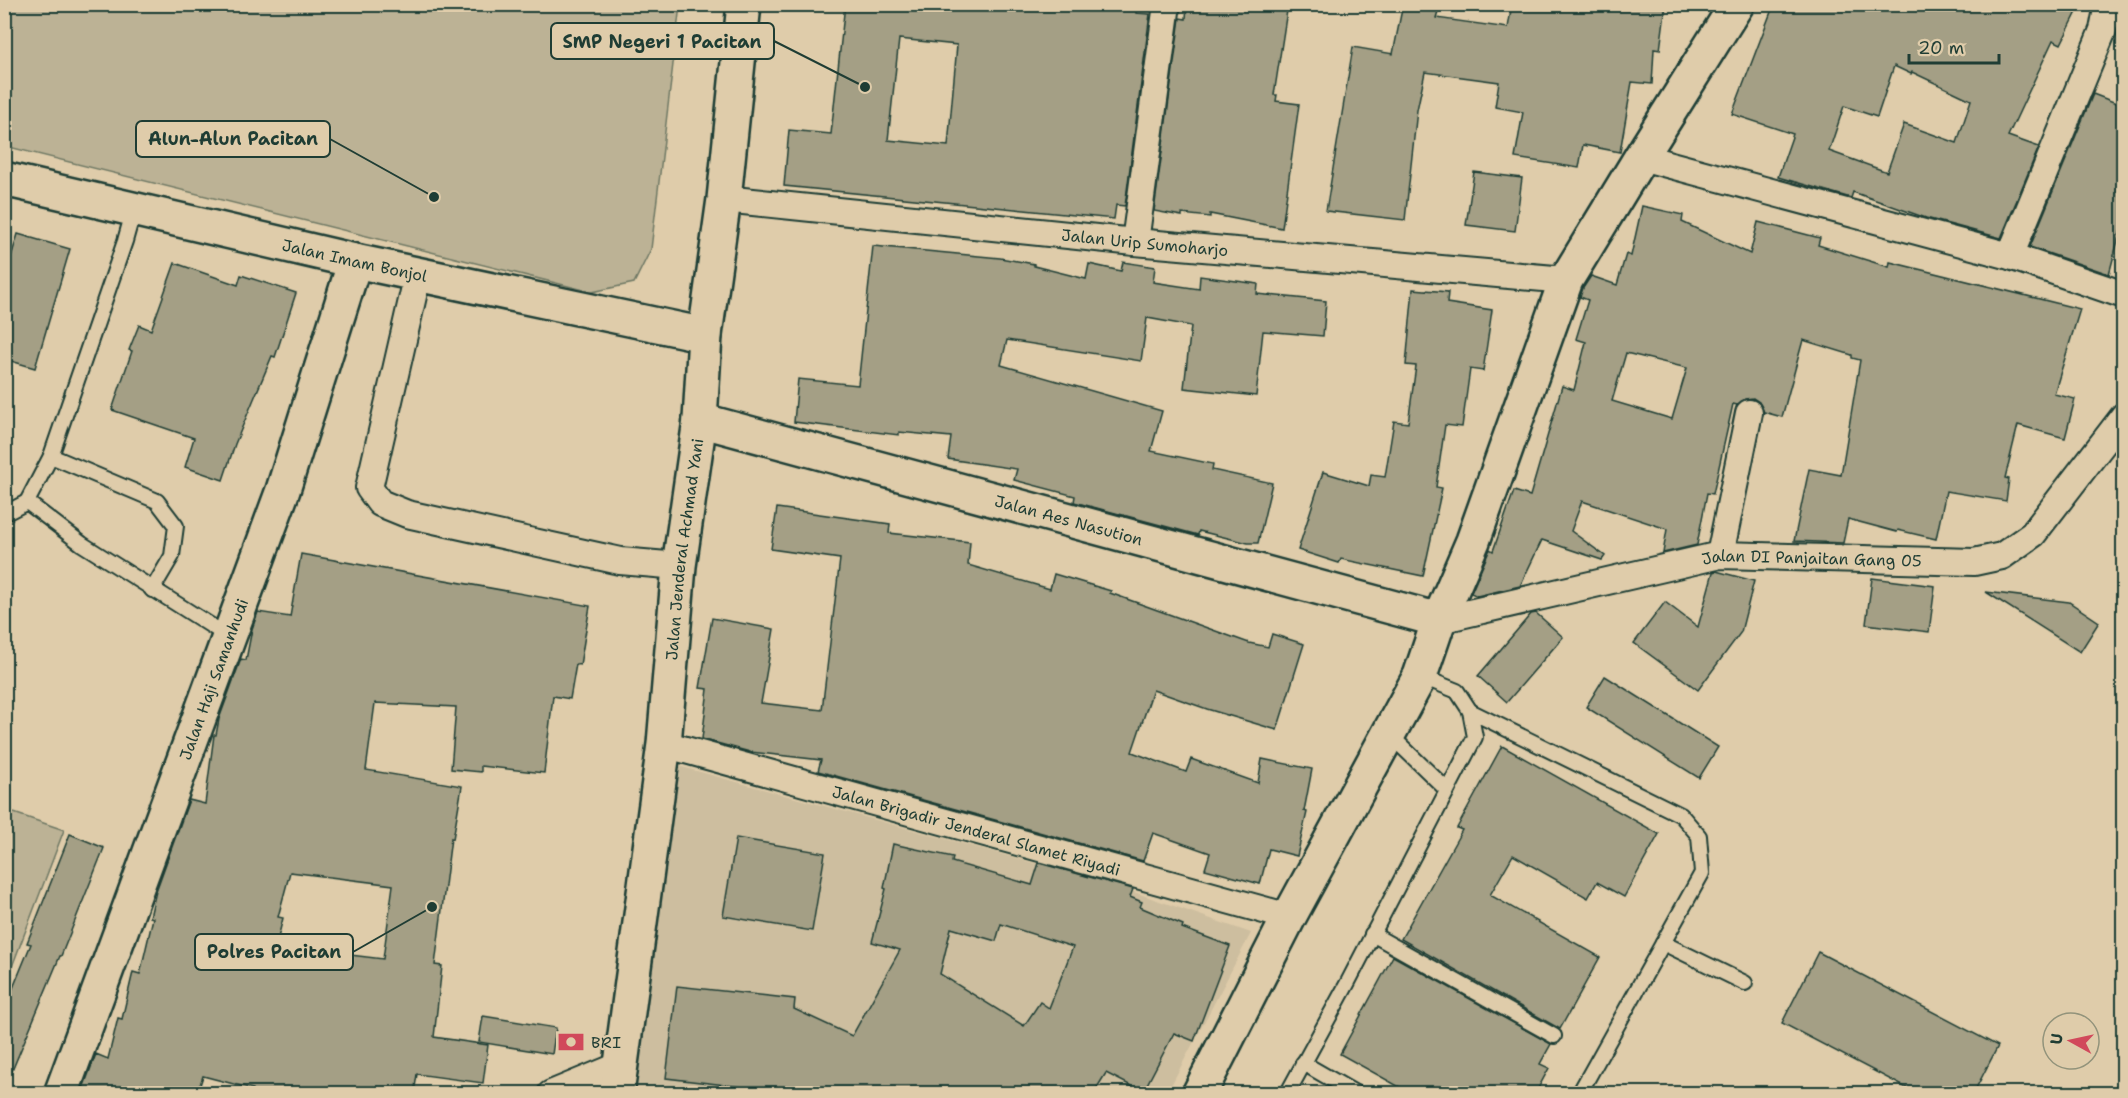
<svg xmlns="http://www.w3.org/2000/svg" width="2128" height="1098" font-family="'Shantell Sans',sans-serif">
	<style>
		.built { fill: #cdbe9f }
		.green { fill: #bcb295; stroke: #6e7864; stroke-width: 1.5 }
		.building { fill: #a49f85; stroke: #1f3d34; stroke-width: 1.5; fill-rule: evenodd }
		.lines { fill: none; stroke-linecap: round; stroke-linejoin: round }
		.lane-casing { stroke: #1f3d34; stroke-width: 18 }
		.street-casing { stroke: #1f3d34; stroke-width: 30 }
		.secondary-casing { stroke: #1f3d34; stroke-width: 38 }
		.lane { stroke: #dfccaa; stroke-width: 14 }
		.street { stroke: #dfccaa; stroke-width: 26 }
		.secondary { stroke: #dfccaa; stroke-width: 33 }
		.labels { text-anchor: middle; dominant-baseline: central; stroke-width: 4.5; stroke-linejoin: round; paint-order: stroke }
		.street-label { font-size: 16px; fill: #1f3d34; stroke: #dfccaa }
		.poi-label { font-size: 16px; fill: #1f3d34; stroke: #dfccaa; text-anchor: start }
		.leader { fill: none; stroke: #1f3d34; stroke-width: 2 }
		.callout-dot { fill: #1f3d34; stroke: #dfccaa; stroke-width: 2 }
		.callout { fill: #dfccaa; stroke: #1f3d34; stroke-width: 2 }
		.callout-label { font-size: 18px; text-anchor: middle; font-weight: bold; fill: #1f3d34 }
	</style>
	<rect width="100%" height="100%" fill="#dfccaa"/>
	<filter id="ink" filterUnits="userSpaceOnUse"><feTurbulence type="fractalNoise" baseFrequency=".0167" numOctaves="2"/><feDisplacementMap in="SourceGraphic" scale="12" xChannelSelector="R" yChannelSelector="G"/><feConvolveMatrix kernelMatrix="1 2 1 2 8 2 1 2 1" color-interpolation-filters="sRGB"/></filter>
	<g filter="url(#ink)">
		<polygon class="built" points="667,763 1111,884 1251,933 1167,1093 631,1094"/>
		<g class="green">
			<polygon points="5,4 680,5 651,249 634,283 592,292 5,146"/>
			<polygon points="5,810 64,830 5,985 4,810"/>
		</g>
		<g class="building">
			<path d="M845 4H1137L1136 13 1150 14 1125 206 1116 205 1114 219 784 186 789 130 831 134ZM899 39 957 45 948 146 888 140Z"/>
			<polygon points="1187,4 1288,4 1274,95 1277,95 1276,101 1299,104 1282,228 1210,214 1210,217 1182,214 1182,216 1154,211 1180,18 1186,19"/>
			<polygon points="1403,4 1423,4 1439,8 1436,18 1508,28 1512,4 1666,4 1660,50 1654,49 1652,84 1632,82 1620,152 1583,145 1579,168 1515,158 1523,112 1495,107 1499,82 1425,72 1417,110 1405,220 1326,211 1353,47 1393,54"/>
			<path d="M1774 4H2081L2061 44 2053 40 2008 136 2039 147 2001 238 1926 218 1853 192 1851 198 1778 177 1793 134 1732 114ZM1894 66 1911 74 1912 72 1971 100 1957 143 1904 124 1887 172 1829 151 1844 106 1877 117Z"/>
			<polygon points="2093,94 2124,106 2124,218 2109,274 2030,247"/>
			<polygon points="1474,172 1522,178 1515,231 1466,225"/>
			<path d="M1642 206 1683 215 1682 222 1750 254 1758 222 1820 238 1818 245 1889 267 1890 262 2080 309 2054 394 2075 399 2065 438 2018 425 2005 478 2009 479 2006 501 1946 491 1936 539 1898 530 1897 532 1848 519 1843 543 1794 541 1809 469 1841 475 1860 360 1852 358V355L1803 340 1782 417 1764 412 1759 402 1753 398 1745 399 1737 405 1733 404 1713 494 1707 493 1697 545 1663 553 1667 529 1582 501 1571 531 1605 556 1602 560 1542 540 1520 586 1477 596 1471 593 1490 549 1493 551 1514 491 1530 496 1562 386 1574 390 1586 342 1576 339 1588 300 1580 297 1583 288 1591 276 1617 285 1626 254 1631 256ZM1626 353 1687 368 1672 419 1612 401Z"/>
			<polygon points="18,234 70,249 35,368 4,359 4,280"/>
			<polygon points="873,246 1000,258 1034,264 1034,266 1086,279 1089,264 1121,271 1123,262 1155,267 1153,282 1199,289 1200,276 1258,284 1257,294 1326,301 1323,336 1263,331 1256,396 1184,388 1191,326 1147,318 1141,361 1007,340 1001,365 1162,411 1151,451 1213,464 1212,470 1272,483 1258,543 1248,543 1199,531 1198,535 1074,502 1075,496 1014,480 1017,469 948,459 951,437 899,432 899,435 794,422 798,379 858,385"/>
			<polygon points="175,263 238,285 241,275 296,293 275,357 272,356 235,444 223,480 185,467 194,438 112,410 132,351 129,350 139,325 151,330"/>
			<polygon points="1413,289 1448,292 1447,303 1492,310 1483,371 1470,369 1462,427 1445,425 1436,487 1442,488 1423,576 1341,559 1339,563 1298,550 1323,472 1369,486 1371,475 1385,477 1394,421 1408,423 1416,366 1406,365"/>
			<polygon points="777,508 890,524 889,533 970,542 968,565 1050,589 1054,574 1111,591 1110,593 1249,643 1268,647 1272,634 1304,644 1277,730 1207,709 1153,690 1132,752 1186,772 1191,759 1258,783 1262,759 1312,769 1304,811 1307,812 1297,856 1269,849 1260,884 1205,869 1210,853 1153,833 1143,861 818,771 821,760 750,752 702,739 708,689 700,688 712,618 774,629 761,703 822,710 840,559 771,549"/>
			<path d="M301 554 590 606 580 665 576 664 570 699 553 696 544 773 481 766V772L451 769 456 707 375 703 366 770 462 786 453 839 451 838 435 965 442 966 434 1037 488 1045 483 1083 417 1074 414 1094H252L253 1089 203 1076 197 1094H81L96 1054 108 1059 118 1018 122 1019 133 972 140 974 153 918 150 917 156 891 189 800 205 804 214 735H216L219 719 241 659 246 660 252 629 258 612 290 617ZM290 872 393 885 383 959 276 946 283 918 278 917Z"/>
			<polygon points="1716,571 1754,581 1741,632 1698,690 1634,643 1665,602 1698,627 1713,572"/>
			<polygon points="1872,578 1935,586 1929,632 1866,624"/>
			<polygon points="1986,592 2069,602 2099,622 2080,652"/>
			<polygon points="1536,613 1563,637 1507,702 1478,676 1531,614"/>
			<polygon points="1605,676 1718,747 1699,778 1586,707"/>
			<polygon points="1502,746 1659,834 1624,897 1597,882 1588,898 1513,855 1490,895 1600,957 1560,1029 1401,939 1462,830 1457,828"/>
			<polygon points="70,834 104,848 61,956 60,956 4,1090 4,1010 31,944 27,943"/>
			<polygon points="736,838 825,853 812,931 723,916"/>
			<path d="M893 844 953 857 952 862 1032 885 1039 863 1133 889 1130 897 1142 902 1140 907 1183 925 1182 928 1230 946 1194 1041 1174 1033 1143 1092 1106 1073 1093 1094H804L666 1078 677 986 795 999 794 1009 852 1036 900 950 872 942 886 889 884 888ZM1001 924 1073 947 1049 1008 1040 1002 1024 1026 940 974 951 928 996 941Z"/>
			<polygon points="1818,952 1998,1046 1973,1094 1918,1094 1782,1023"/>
			<polygon points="1393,956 1551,1044 1540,1064 1549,1068 1535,1094 1412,1094 1340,1054"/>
			<polygon points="483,1016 556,1028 552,1054 479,1042"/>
		</g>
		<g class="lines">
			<g class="lane-casing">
				<g id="lane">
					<polyline points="134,209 125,241 51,456 27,502 82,544 229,637"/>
					<polyline points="51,456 157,501 176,526 172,556 152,590"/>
					<polyline points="4,514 27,502"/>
					<polyline points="1470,711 1681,815 1699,836 1702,873 1579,1094"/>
					<polyline points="1389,734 1447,790"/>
					<polyline points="1372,934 1554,1036"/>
					<polyline points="1663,943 1745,983"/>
					<polyline points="1303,1063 1357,1094"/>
					<polyline points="1287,1094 1347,984 1475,737 1470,711 1457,691 1420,676"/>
				</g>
			</g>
			<g class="street-casing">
				<g id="street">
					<polyline points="1641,157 2010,256 2124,295"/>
					<path id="s1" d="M724 199 1135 242 1566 280"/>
					<polyline points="1135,242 1167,4"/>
					<polyline points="2010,256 2103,30 2108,4"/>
					<polyline points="418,274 369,488 380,503 407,514 620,561 679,566"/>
					<polyline points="1720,555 1749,413"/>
					<path id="s2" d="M1439 620 1720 555 1974 562 2002 556 2033 534 2124 416"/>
					<path id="s3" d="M664 744 1289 917"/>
					<polyline points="551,1094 621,1065"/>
				</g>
			</g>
			<g class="secondary-casing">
				<g id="secondary">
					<path id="s4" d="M4 179 355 261 705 335"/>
					<path id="s5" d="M700 420 1439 620"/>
					<path id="s6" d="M61 1094 283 490 355 261"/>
					<path id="s7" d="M617 1094 664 744 679 566 700 420 705 335 724 199 744 4"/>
					<polyline points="1199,1094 1289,917 1420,676 1439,620 1473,541 1566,280 1641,157 1737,4"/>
				</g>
			</g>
			<use href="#lane" class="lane"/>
			<use href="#street" class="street"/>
			<use href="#secondary" class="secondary"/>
		</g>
	</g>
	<defs>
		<g id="bank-bare" transform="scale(2.07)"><path d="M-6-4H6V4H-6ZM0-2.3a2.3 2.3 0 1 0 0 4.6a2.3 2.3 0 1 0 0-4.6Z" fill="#d1495b" stroke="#dfccaa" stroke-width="2.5" paint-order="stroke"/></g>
	</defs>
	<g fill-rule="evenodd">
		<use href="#bank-bare" x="571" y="1042"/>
	</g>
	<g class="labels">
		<g class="street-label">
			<text stroke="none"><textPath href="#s1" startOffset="423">Jalan Urip Sumoharjo</textPath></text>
			<text stroke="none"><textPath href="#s4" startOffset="360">Jalan Imam Bonjol</textPath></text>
			<text stroke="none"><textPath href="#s5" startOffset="382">Jalan Aes Nasution</textPath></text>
			<text stroke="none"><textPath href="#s7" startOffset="549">Jalan Jenderal Achmad Yani</textPath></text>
			<text stroke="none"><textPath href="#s2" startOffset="380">Jalan DI Panjaitan Gang 05</textPath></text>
			<text stroke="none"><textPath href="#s6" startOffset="442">Jalan Haji Samanhudi</textPath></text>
			<text stroke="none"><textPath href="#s3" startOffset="324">Jalan Brigadir Jenderal Slamet Riyadi</textPath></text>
		</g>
		<g class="poi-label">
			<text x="591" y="1042">BRI</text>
		</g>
	</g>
	<path class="leader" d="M865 87L774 41M434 197L330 139M432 907L353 952"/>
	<g class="callout-dot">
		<circle cx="865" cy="87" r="6"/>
		<circle cx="434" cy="197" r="6"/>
		<circle cx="432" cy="907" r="6"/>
	</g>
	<g class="callout">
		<rect x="551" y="23" width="223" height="36" rx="6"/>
		<rect x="136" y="121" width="194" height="36" rx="6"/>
		<rect x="195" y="934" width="158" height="36" rx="6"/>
	</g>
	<g class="callout-label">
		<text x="662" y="48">SMP Negeri 1 Pacitan</text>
		<text x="233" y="145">Alun-Alun Pacitan</text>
		<text x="274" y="958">Polres Pacitan</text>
	</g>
	<rect width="2128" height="1098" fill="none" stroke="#dfccaa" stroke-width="24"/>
	<rect x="12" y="12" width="2104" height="1074" fill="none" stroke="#1f3d34" stroke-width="2" filter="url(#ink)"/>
	<g transform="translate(2071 1041) rotate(278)"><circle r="28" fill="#dfccaa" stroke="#92937b" stroke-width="1.5"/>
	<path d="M0-4.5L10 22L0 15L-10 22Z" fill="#d1495b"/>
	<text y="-9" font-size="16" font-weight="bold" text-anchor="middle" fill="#1f3d34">U</text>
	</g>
	<path d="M1909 54v9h90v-9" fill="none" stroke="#1f3d34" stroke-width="3"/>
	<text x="1918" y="54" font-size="18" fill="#1f3d34" stroke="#dfccaa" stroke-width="4.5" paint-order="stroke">20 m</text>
</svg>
